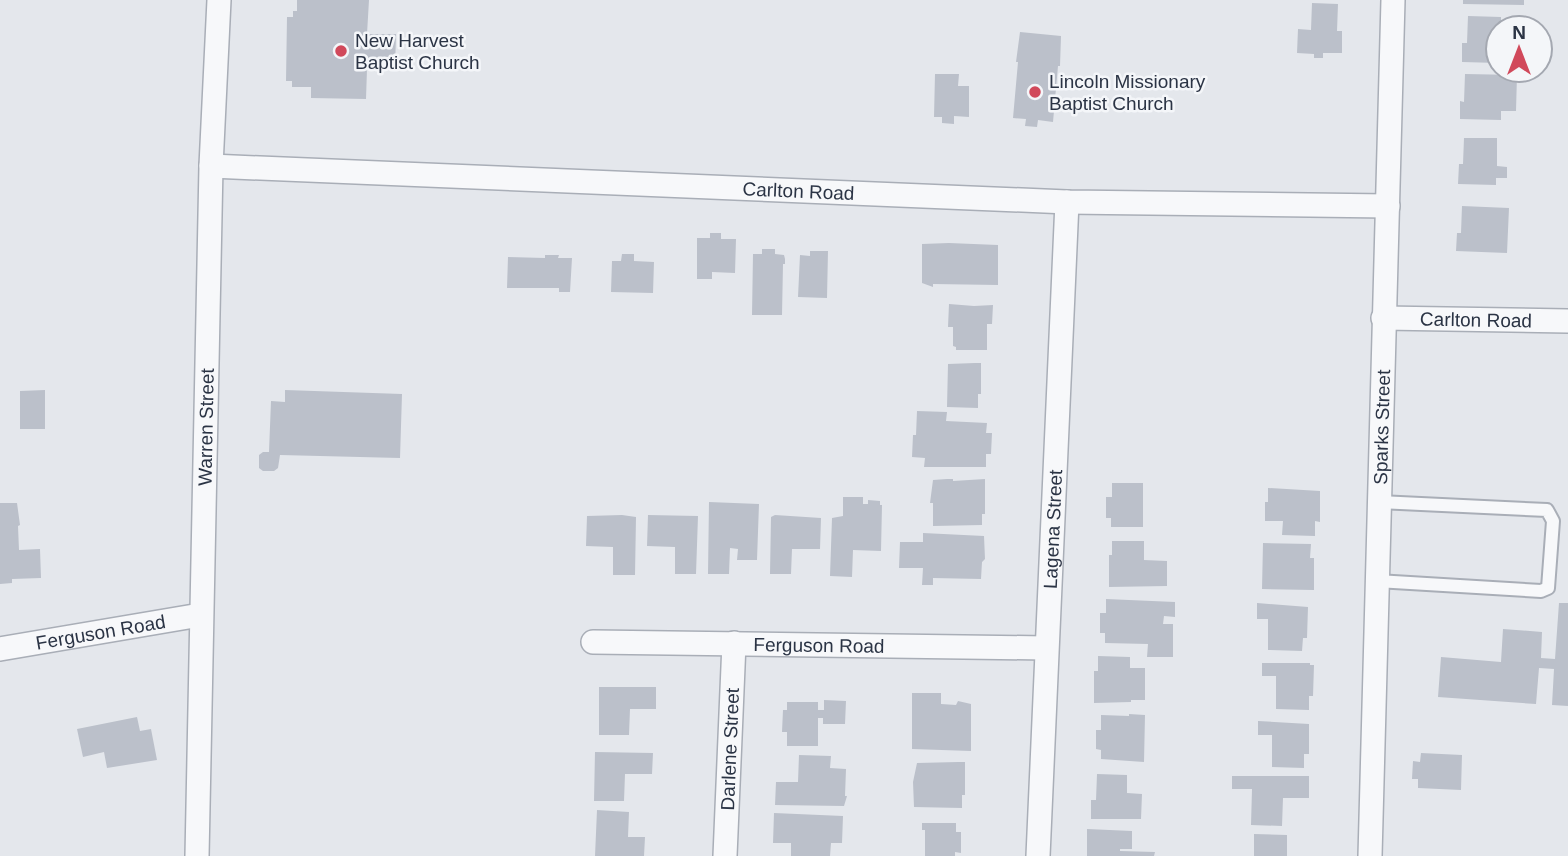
<svg xmlns="http://www.w3.org/2000/svg" width="1568" height="856" font-family="Arial,sans-serif">
	<style>
		.building { fill: #bbc0ca }
		.lines { fill: none; stroke-linecap: round; stroke-linejoin: round }
		.service-casing { stroke: #a9aeb7; stroke-width: 16 }
		.minor-casing { stroke: #a9aeb7; stroke-width: 26 }
		.service { stroke: #f7f8fa; stroke-width: 12 }
		.minor { stroke: #f7f8fa; stroke-width: 23 }
		.poi-dot { fill: #d1495b; stroke: #f4f6f9; stroke-width: 2.5 }
		.labels { text-anchor: middle; dominant-baseline: central; stroke-width: 5; stroke-linejoin: round; paint-order: stroke }
		.poi-label { font-size: 19px; fill: #2b3445; stroke: #f4f6f9; text-anchor: start }
		.street-label { font-size: 19px; fill: #2b3445; stroke: #f4f6f9 }
	</style>
	<rect width="100%" height="100%" fill="#e4e7ec"/>
	<g class="building">
		<polygon points="297,0 369,0 367,34 396,34 395,69 367,69 366,99 311,98 311,87 292,87 292,81 286,81 287,17 293,17 293,11 297,11"/>
		<polygon points="1463,0 1524,0 1524,5 1463,4"/>
		<polygon points="1312,3 1338,4 1337,31 1342,31 1342,53 1323,53 1323,58 1314,58 1314,54 1297,53 1298,29 1311,30"/>
		<polygon points="1468,16 1501,17 1501,28 1498,28 1498,63 1462,62 1462,43 1467,43"/>
		<polygon points="1020,32 1061,36 1060,66 1058,66 1053,122 1038,120 1037,127 1025,126 1026,119 1013,118 1018,62 1016,62"/>
		<polygon points="935,74 959,74 958,86 969,86 969,117 954,116 954,124 942,123 942,117 934,117"/>
		<polygon points="1465,74 1517,75 1516,111 1501,111 1501,120 1460,119 1460,101 1464,102"/>
		<polygon points="1464,138 1497,138 1497,166 1507,167 1507,178 1496,178 1496,185 1458,184 1459,164 1463,164"/>
		<polygon points="1462,206 1509,208 1507,253 1456,251 1457,233 1461,233"/>
		<polygon points="710,233 721,233 721,239 736,239 735,273 712,272 712,279 697,279 697,238 710,238"/>
		<polygon points="949,243 998,245 998,285 933,284 933,287 922,283 922,244"/>
		<polygon points="762,249 775,249 775,254 784,255 785,259 785,264 783,264 782,315 752,315 753,254 762,254"/>
		<polygon points="810,251 828,251 827,298 798,297 800,255 810,256"/>
		<polygon points="622,254 634,254 634,261 654,262 653,293 611,292 612,261 621,261"/>
		<polygon points="545,255 559,255 558,258 572,258 570,292 559,292 559,288 507,288 508,257 545,258"/>
		<polygon points="949,304 974,306 993,305 992,324 987,324 987,350 956,350 956,347 953,346 953,327 948,327"/>
		<polygon points="975,363 981,363 981,394 978,394 978,408 947,407 948,364"/>
		<polygon points="45,390 45,429 20,429 20,391"/>
		<polygon points="285,390 402,394 400,458 280,455 278,468 274,471 263,471 259,468 259,455 263,452 269,452 271,401 285,402"/>
		<polygon points="917,411 947,412 946,421 987,423 986,433 992,433 991,454 986,454 986,467 924,467 925,458 912,457 913,435 916,435"/>
		<polygon points="947,479 953,479 953,481 985,479 985,514 982,514 982,525 933,526 933,503 930,503 933,480"/>
		<polygon points="1112,483 1143,483 1143,527 1111,527 1111,518 1106,518 1106,497 1112,497"/>
		<polygon points="1268,488 1320,491 1320,522 1315,521 1315,536 1282,535 1283,521 1265,521 1265,502 1268,502"/>
		<polygon points="843,497 863,497 863,504 868,504 868,500 880,501 880,505 882,505 881,551 853,550 852,577 830,576 832,518 843,516"/>
		<polygon points="709,502 759,504 757,560 737,560 738,549 730,548 729,574 708,574"/>
		<polygon points="0,503 17,503 20,525 18,526 19,550 40,549 41,578 12,579 12,583 0,584"/>
		<polygon points="622,515 636,517 635,575 613,575 613,547 586,546 587,516"/>
		<polygon points="648,515 698,516 696,574 675,574 675,547 647,546"/>
		<polygon points="775,515 821,518 820,549 792,549 791,574 770,574 771,517"/>
		<polygon points="923,533 984,536 985,559 982,562 981,579 933,578 933,585 922,585 923,568 899,568 900,542 923,542"/>
		<polygon points="1112,541 1144,541 1144,560 1167,561 1167,586 1109,587 1109,555 1112,555"/>
		<polygon points="1263,543 1311,544 1310,558 1314,558 1314,590 1262,589"/>
		<polygon points="1106,599 1175,602 1175,617 1164,616 1163,624 1173,624 1173,657 1147,657 1148,644 1105,643 1105,633 1100,633 1100,613 1106,613"/>
		<polygon points="1257,603 1308,607 1307,638 1303,638 1302,651 1268,650 1268,619 1257,619"/>
		<polygon points="1559,603 1568,603 1568,706 1552,705 1554,669 1539,668 1536,704 1438,697 1441,657 1501,662 1503,629 1542,632 1541,658 1555,659"/>
		<polygon points="1098,656 1130,657 1130,668 1145,668 1145,700 1131,700 1131,702 1094,703 1094,671 1098,671"/>
		<polygon points="1262,663 1310,663 1310,665 1314,665 1313,696 1309,696 1309,710 1276,709 1276,676 1262,676"/>
		<polygon points="599,687 656,687 656,709 630,709 629,735 599,735"/>
		<polygon points="912,693 941,693 941,704 956,705 958,701 971,704 971,751 912,749"/>
		<polygon points="824,700 846,701 845,724 823,724 823,718 818,718 818,746 787,746 787,732 782,732 783,710 787,710 787,702 818,702 818,710 824,710"/>
		<polygon points="1129,714 1145,715 1144,762 1101,759 1101,750 1096,749 1096,730 1101,730 1101,715 1129,716"/>
		<polygon points="137,717 140,731 151,729 157,760 107,768 104,752 83,757 77,729"/>
		<polygon points="1258,721 1309,724 1309,754 1304,754 1304,768 1272,767 1272,735 1258,735"/>
		<polygon points="595,752 653,753 652,774 625,774 624,801 594,801"/>
		<polygon points="1421,753 1462,755 1461,790 1418,788 1418,779 1412,779 1413,761 1420,762"/>
		<polygon points="799,755 831,756 830,768 846,769 845,796 847,796 844,806 775,805 776,782 798,782"/>
		<polygon points="958,762 965,762 965,795 962,795 962,808 914,807 913,782 917,763"/>
		<polygon points="1097,774 1127,775 1127,793 1142,794 1141,819 1091,819 1091,800 1096,800"/>
		<polygon points="1232,776 1309,776 1309,798 1283,798 1282,826 1251,825 1252,789 1232,789"/>
		<polygon points="597,810 629,812 628,837 645,837 644,856 595,856"/>
		<polygon points="774,813 843,816 842,843 831,843 830,856 791,856 791,843 773,843"/>
		<polygon points="922,823 956,823 956,832 961,832 961,853 955,852 955,856 925,856 925,830 922,830"/>
		<polygon points="1087,829 1132,831 1132,849 1120,849 1120,851 1155,852 1154,856 1087,856"/>
		<polygon points="1254,834 1287,835 1287,856 1254,856"/>
	</g>
	<g class="lines">
		<g class="service-casing">
			<polyline id="service" points="1377,581 1541,591 1548,588 1553,521 1547,510 1379,502"/>
		</g>
		<g class="minor-casing">
			<g id="minor">
				<path id="s1" d="M211 166 1067 202 1388 206"/>
				<path id="s2" d="M1383 318 1568 321"/>
				<path id="s3" d="M593 642 1046 648"/>
				<path id="s4" d="M0 649 200 615"/>
				<path id="s5" d="M197 856 211 166 219 0"/>
				<path id="s6" d="M725 856 734 643"/>
				<path id="s7" d="M1038 856 1067 202"/>
				<path id="s8" d="M1370 856 1393 0"/>
			</g>
		</g>
		<use href="#service" class="service"/>
		<use href="#minor" class="minor"/>
	</g>
	<g class="poi-dot">
		<circle cx="341" cy="51" r="7"/>
		<circle cx="1035" cy="92" r="7"/>
	</g>
	<g class="labels">
		<g class="poi-label">
			<text x="355" y="40">New Harvest<tspan x="355" dy="22">Baptist Church</tspan></text>
			<text x="1049" y="81">Lincoln Missionary<tspan x="1049" dy="22">Baptist Church</tspan></text>
		</g>
		<g class="street-label">
			<text stroke="none"><textPath href="#s1" startOffset="588">Carlton Road</textPath></text>
			<text stroke="none"><textPath href="#s2" startOffset="93">Carlton Road</textPath></text>
			<text stroke="none"><textPath href="#s5" startOffset="429">Warren Street</textPath></text>
			<text stroke="none"><textPath href="#s8" startOffset="429">Sparks Street</textPath></text>
			<text stroke="none"><textPath href="#s7" startOffset="327">Lagena Street</textPath></text>
			<text stroke="none"><textPath href="#s4" startOffset="102">Ferguson Road</textPath></text>
			<text stroke="none"><textPath href="#s3" startOffset="226">Ferguson Road</textPath></text>
			<text stroke="none"><textPath href="#s6" startOffset="107">Darlene Street</textPath></text>
		</g>
	</g>
	<g transform="translate(1519 49)"><circle r="33" fill="#f4f6f9" stroke="#a4a8b1" stroke-width="2"/>
	<path d="M0-5L12 26L0 18L-12 26Z" fill="#d1495b"/>
	<text y="-10" font-size="19" font-weight="bold" text-anchor="middle" fill="#2b3445">N</text>
	</g>
</svg>
